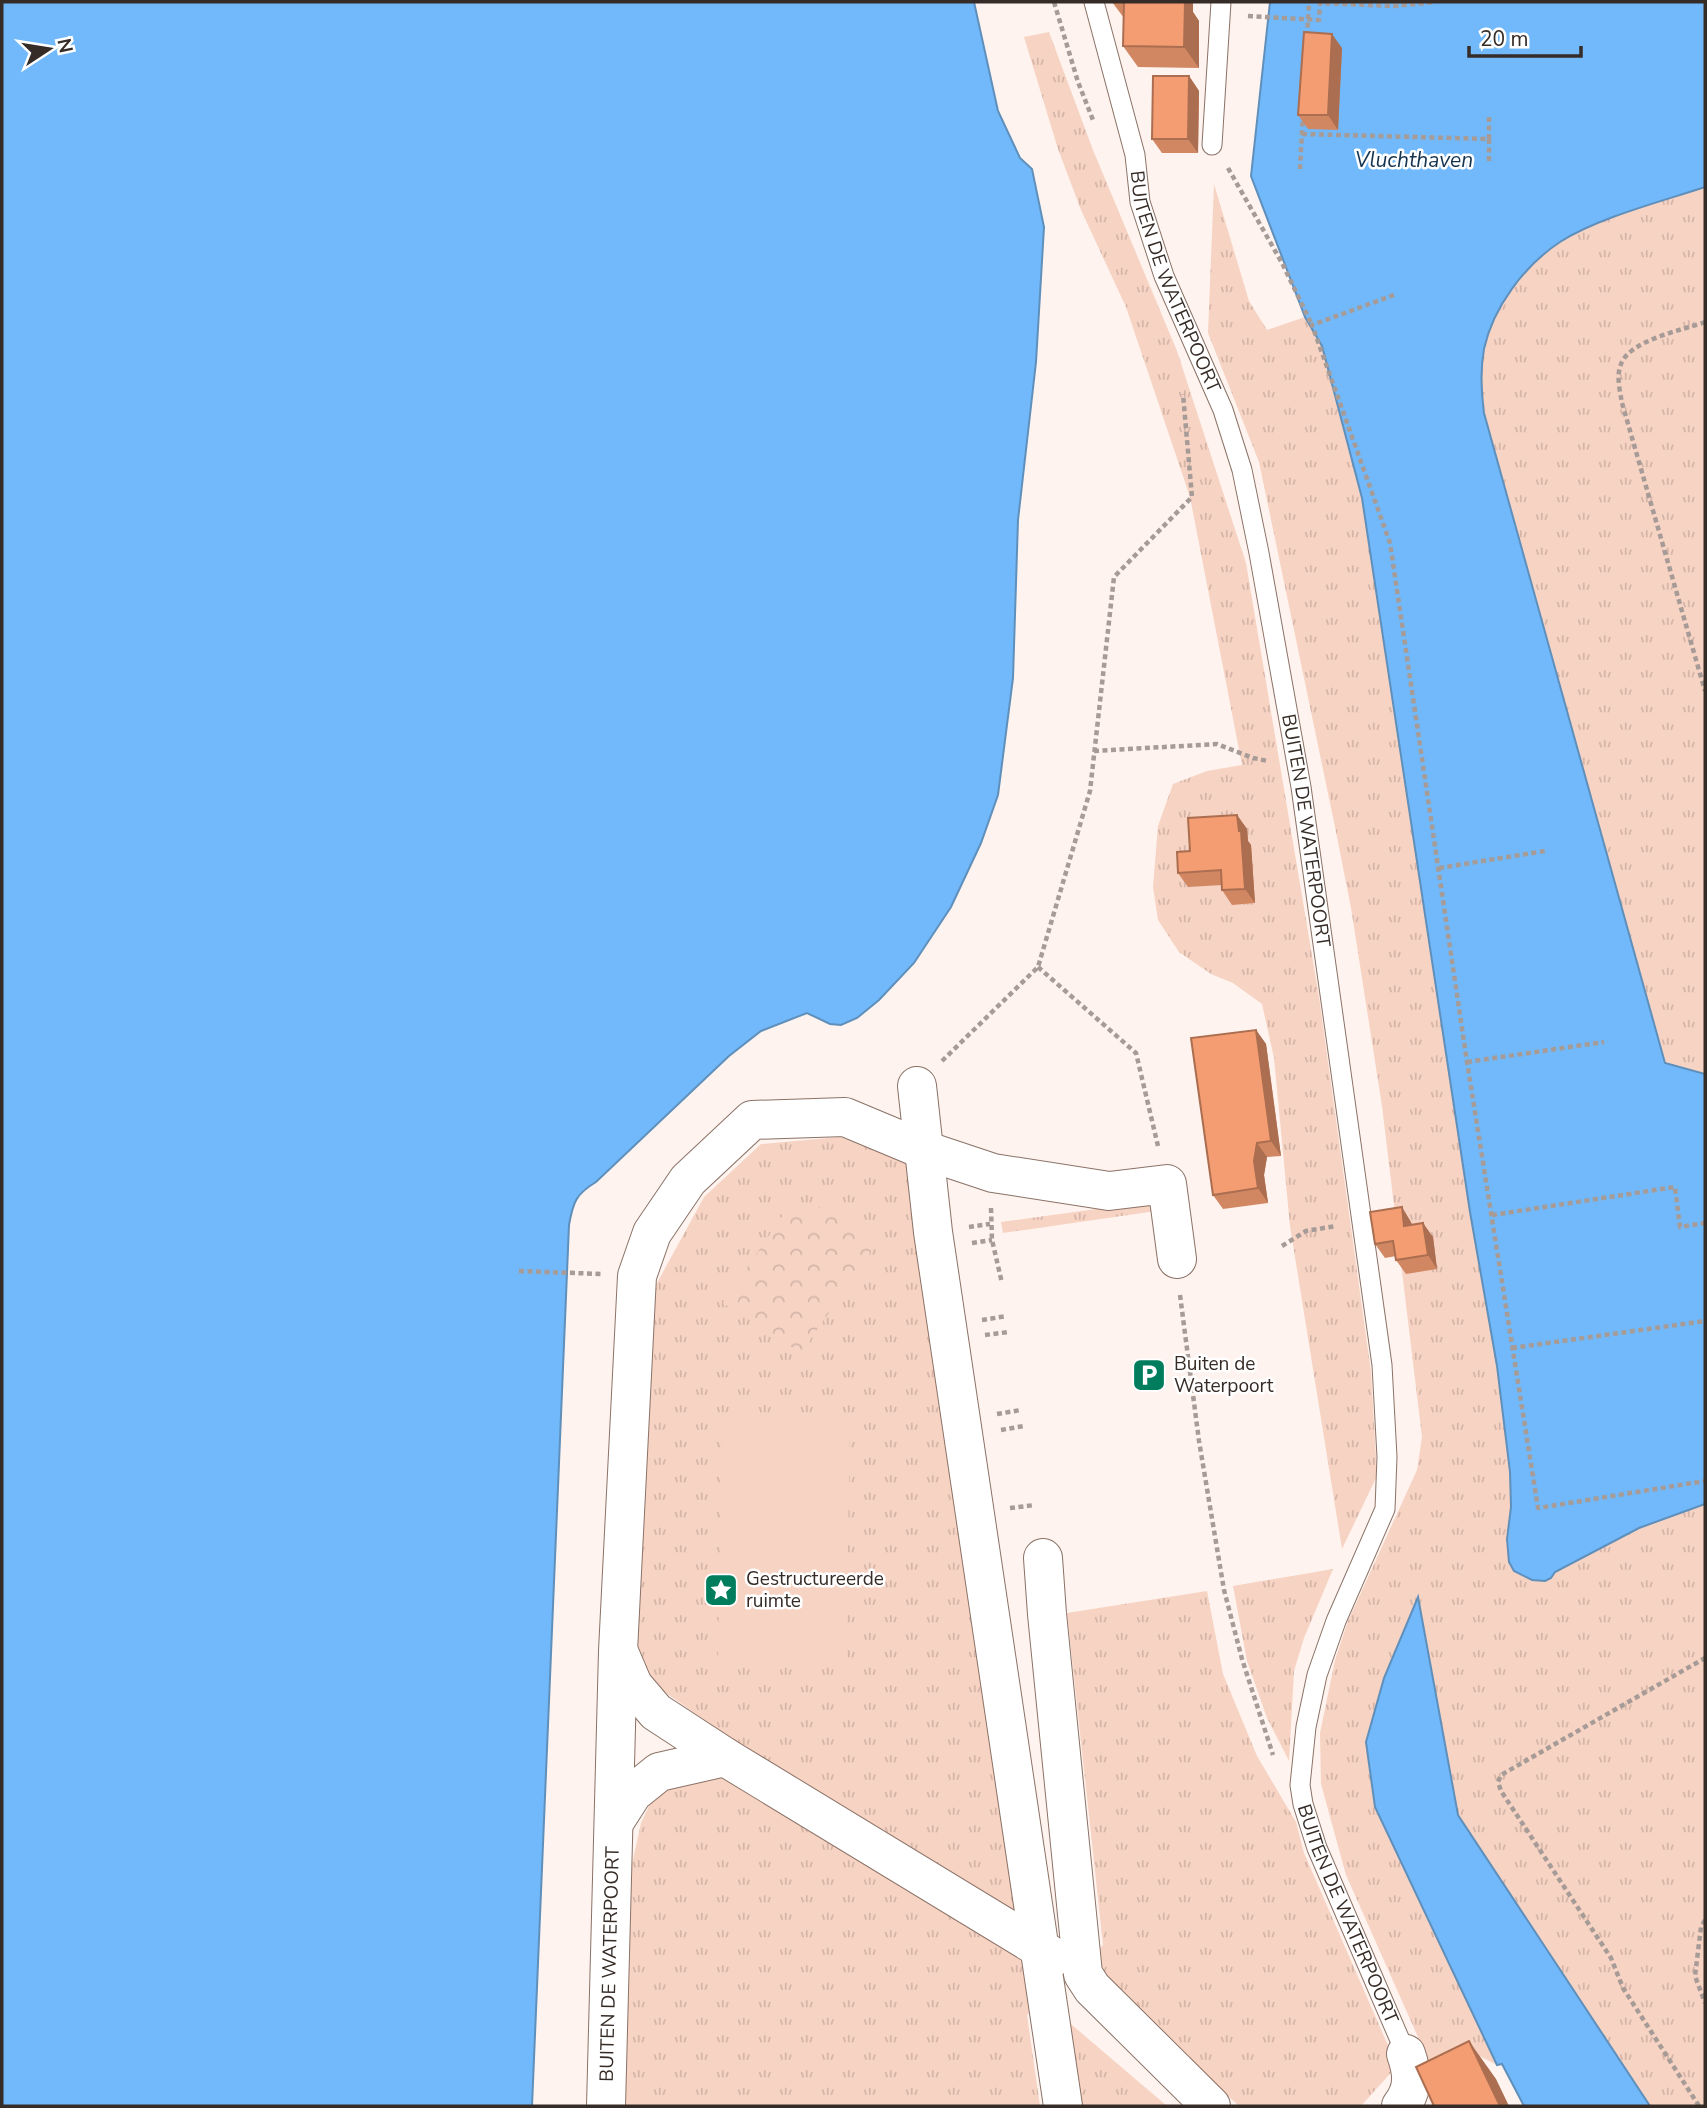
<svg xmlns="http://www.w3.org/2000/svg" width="1707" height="2108" font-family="'Nunito Sans',sans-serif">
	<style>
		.grass { fill: url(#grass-tufts) }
		.forest { fill: url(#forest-crowns) }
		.pitch { fill: #f7d3c3 }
		.water { fill: #71b9fa; stroke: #5f8fbb; stroke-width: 2 }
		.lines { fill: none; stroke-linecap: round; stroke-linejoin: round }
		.lane-casing { stroke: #8a7267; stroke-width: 21 }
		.street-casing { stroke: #8a7267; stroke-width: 40 }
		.path { stroke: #a69b96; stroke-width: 4.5; stroke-dasharray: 5 3.5; stroke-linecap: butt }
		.lane { stroke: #fff; stroke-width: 19 }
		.street { stroke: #fff; stroke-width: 38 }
		.wall { fill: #d28763 }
		.shaded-wall { fill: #ab6e50 }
		.building { fill: #f49d73; stroke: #ab6e50; stroke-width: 2 }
		.labels { text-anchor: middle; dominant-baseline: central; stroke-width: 5; stroke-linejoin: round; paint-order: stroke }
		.street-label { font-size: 19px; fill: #362c27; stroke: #fff }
		.poi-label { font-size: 19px; fill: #362c27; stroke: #fff; text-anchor: start }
		.water-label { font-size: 21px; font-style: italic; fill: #16344f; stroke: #fff }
	</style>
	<defs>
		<pattern id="grass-tufts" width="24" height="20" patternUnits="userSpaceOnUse" patternTransform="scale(1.75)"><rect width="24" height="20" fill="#f7d3c3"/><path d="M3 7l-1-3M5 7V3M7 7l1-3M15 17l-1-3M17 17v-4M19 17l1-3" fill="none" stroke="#d4b5a8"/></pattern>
		<pattern id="forest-crowns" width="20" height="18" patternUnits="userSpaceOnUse" patternTransform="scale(1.75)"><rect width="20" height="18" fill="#f7d3c3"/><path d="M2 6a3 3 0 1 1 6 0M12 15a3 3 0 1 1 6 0" fill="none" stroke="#d4b5a8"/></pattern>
	</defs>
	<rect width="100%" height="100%" fill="#fef3ee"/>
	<g class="grass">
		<polygon points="1049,32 1093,150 1177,351 1246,563 1319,997 1371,1372 1377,1476 1342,1549 1290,1226 1274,1058 1262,1004 1233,983 1211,974 1179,952 1158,920 1153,887 1158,826 1173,784 1207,771 1242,765 1190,497 1126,307 1081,210 1058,149 1024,37"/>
		<polygon points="1214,184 1249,301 1267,330 1305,317 1322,346 1362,498 1470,1212 1497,1366 1510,1472 1511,1507 1507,1539 1509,1562 1514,1571 1532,1580 1551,1578 1555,1572 1639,1528 1705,1504 1705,2106 1650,2106 1458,1815 1418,1599 1384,1678 1366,1742 1375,1807 1497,2065 1464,2048 1430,2064 1346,1875 1321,1784 1320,1733 1335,1660 1348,1621 1417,1470 1422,1437 1382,1106 1351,908 1335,827 1259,462 1208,333"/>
		<path d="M1705 187V1074L1665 1063 1484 413C1481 391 1480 371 1485 349 1493 307 1525 265 1560 242 1597 218 1663 201 1705 187Z"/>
		<polygon points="840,1137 892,1156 915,1160 1017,1918 821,1802 649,1681 632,1655 646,1483 640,1482 651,1394 651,1294 704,1197 761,1144"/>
		<polygon points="1162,1200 1163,1210 1003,1233 1001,1222"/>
		<polygon points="1333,1569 1304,1638 1294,1671 1289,1761 1267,1718 1247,1661 1233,1586"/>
		<polygon points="1207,1591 1223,1674 1257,1756 1296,1822 1304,1853 1397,2066 1361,2106 1239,2106 1107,1985 1093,1955 1103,1945 1067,1613"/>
		<polygon points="716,1777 725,1778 1024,1956 1032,2011 1027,2015 1040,2106 619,2106 629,1878 641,1823 650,1804 667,1787"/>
		<polygon points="1065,2019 1167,2106 1078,2106"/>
	</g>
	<polygon class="forest" points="828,1206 879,1240 801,1353 723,1303 785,1212"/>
	<polygon class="pitch" points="722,1414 850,1416 846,1667 718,1665"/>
	<g class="water">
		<path d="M2 2H974L998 111 1020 158 1032 169 1044 227 1036 362 1018 520 1013 678 998 795 981 843 951 907 914 963 879 1000 857 1018 841 1025 830 1024 807 1013 761 1031 729 1056 596 1182C576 1194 573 1202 569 1225L532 2106H2Z"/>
		<path d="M1270 2H1705V187C1663 201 1597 218 1560 242 1525 265 1493 307 1484 349 1480 371 1481 391 1484 413L1665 1063 1705 1074V1504L1639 1528 1555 1572 1551 1578 1545 1581 1532 1580 1514 1571 1509 1562 1507 1539 1511 1507 1510 1472 1497 1366 1470 1212 1362 498 1322 346 1305 317 1251 176Z"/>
		<polygon points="1418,1597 1458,1815 1650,2106 1524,2106 1502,2064 1497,2065 1375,1807 1366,1742 1384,1678"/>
	</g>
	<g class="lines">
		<g class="lane-casing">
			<g id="lane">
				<path id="s1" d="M1094 2 1135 155 1140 202 1164 276 1223 410 1242 470 1259 553 1301 787 1382 1365 1387 1457 1385 1509 1336 1621 1317 1675 1306 1727 1300 1785 1303 1804 1317 1848 1406 2054"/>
				<polyline points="1212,145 1221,2"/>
			</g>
		</g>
		<g class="street-casing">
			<g id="street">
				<polyline points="917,1086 933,1232 1063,2106"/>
				<polyline points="1043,1558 1047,1614 1083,1974 1092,1988 1211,2106"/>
				<polyline points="619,1652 633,1685 656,1712 725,1757 1054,1957"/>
				<polyline points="615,1821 633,1793 659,1772 725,1757"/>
				<path id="s2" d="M606 2106 618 1651 637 1276 652 1233 688 1180 752 1120 845 1117 924 1150 993 1173 1109 1191 1167 1184 1177 1259"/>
				<path d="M1401 2106C1414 2089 1413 2074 1406 2054"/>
			</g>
		</g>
		<g class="path">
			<polyline points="1054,2 1078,82 1093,120"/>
			<polyline points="1248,16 1319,20 1320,3 1394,6 1436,2"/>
			<polyline points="1307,36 1309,2"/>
			<polyline points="1302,134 1489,139 1489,114"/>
			<polyline points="1489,139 1489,164"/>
			<polyline points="1228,168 1282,263 1312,325"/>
			<polyline points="1300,169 1303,114"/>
			<polyline points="1394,295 1312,325 1390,543 1467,1062 1538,1508 1705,1481"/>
			<path d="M1705 322C1683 330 1630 340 1621 364 1616 376 1620 391 1622 403L1705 691"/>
			<polyline points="1094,751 1217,744 1253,758 1268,761"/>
			<polyline points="1439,868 1545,851"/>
			<polyline points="1038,967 1136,1053 1158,1146"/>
			<polyline points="942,1061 1038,967 1090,791 1114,577 1192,497 1183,394"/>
			<polyline points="1467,1062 1604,1042"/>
			<polyline points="991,1208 992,1240 1002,1283"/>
			<polyline points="1492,1215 1675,1187 1680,1227 1705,1223"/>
			<polyline points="969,1227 990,1224"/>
			<polyline points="972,1243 992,1240"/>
			<polyline points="1282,1246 1306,1231 1336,1226"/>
			<polyline points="519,1271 601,1274"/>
			<polyline points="1180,1295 1199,1441 1224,1590 1242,1659 1273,1755"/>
			<polyline points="982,1320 1007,1316"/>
			<polyline points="985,1335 1009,1332"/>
			<polyline points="1512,1348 1705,1321"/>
			<polyline points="997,1414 1021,1410"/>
			<polyline points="1001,1430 1024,1426"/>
			<polyline points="1010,1508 1035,1505"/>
			<polyline points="1705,1920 1701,1927 1695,1976 1705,2003"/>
			<polyline points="1699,2106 1623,1988 1611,1958 1501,1791 1498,1782 1501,1775 1705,1658"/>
		</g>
		<use href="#lane" class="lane"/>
		<use href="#street" class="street"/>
	</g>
	<g class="wall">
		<polygon points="1112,2 1193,2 1193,12 1199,21 1199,68 1138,67 1123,46 1124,18"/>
		<polygon points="1342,48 1338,130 1308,129 1298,115"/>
		<polygon points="1189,76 1199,91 1198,153 1162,153 1152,139"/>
		<polygon points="1237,815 1247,829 1248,841 1251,845 1255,903 1232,905 1222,890 1222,885 1188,887 1178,873"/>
		<polygon points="1256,1030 1266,1044 1281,1156 1267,1157 1264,1175 1268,1203 1223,1209 1213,1195"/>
		<polygon points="1411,1222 1412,1225 1433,1237 1437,1269 1406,1274 1396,1260 1396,1256 1385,1258 1375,1244"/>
	</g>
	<g class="shaded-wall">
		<polygon points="1180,2 1193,2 1193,12 1199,21 1199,68 1184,47"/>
		<polygon points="1332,34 1342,48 1338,130 1328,115"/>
		<polygon points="1189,76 1199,91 1198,153 1188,139"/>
		<polygon points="1237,815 1247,829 1248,841 1251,845 1255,903 1245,889"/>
		<polygon points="1256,1030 1266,1044 1281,1156 1271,1141"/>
		<polygon points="1257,1143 1267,1157 1264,1175 1268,1203 1258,1188 1254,1161"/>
		<polygon points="1402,1207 1411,1222 1414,1240 1404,1226"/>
		<polygon points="1423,1223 1433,1237 1437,1269 1428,1255"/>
		<polygon points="1469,2041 1496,2079 1509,2106 1500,2106"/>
	</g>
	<g class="building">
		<polygon points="1124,2 1185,2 1184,47 1123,46"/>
		<polygon points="1304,32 1332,34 1328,115 1298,115"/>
		<polygon points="1153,76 1189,76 1188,139 1152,139"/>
		<polygon points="1237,815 1239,831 1241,831 1245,889 1222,890 1221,870 1178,873 1177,852 1190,851 1188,818"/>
		<polygon points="1256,1030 1271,1141 1257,1143 1254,1161 1258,1188 1213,1195 1191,1038"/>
		<polygon points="1402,1207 1404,1226 1423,1223 1428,1255 1396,1260 1393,1241 1375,1244 1370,1212"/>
		<polygon points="1469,2041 1500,2106 1434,2106 1416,2067"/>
	</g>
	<defs>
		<g id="parking-square" transform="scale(1.75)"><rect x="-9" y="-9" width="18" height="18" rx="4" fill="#007d5c" stroke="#fff"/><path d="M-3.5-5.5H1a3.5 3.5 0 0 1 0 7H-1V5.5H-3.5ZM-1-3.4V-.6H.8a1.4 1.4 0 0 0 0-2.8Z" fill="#fff"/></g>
		<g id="sight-square" transform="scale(1.75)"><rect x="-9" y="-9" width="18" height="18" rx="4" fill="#007d5c" stroke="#fff"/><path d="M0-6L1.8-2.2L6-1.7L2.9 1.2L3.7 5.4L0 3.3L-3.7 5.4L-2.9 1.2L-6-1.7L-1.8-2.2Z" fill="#fff"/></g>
	</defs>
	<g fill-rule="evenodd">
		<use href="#parking-square" x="1149" y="1375"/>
		<use href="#sight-square" x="721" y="1590"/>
	</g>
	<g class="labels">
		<g class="street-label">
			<text stroke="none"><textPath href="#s1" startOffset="292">BUITEN DE WATERPOORT</textPath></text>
			<text stroke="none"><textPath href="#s1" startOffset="859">BUITEN DE WATERPOORT</textPath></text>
			<text stroke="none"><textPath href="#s1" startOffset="1972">BUITEN DE WATERPOORT</textPath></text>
			<text stroke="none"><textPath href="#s2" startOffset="142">BUITEN DE WATERPOORT</textPath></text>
		</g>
		<g class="poi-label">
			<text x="1174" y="1364">Buiten de<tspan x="1174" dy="22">Waterpoort</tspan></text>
			<text x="746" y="1579">Gestructureerde<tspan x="746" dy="22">ruimte</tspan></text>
		</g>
		<g class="water-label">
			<text x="1414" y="160">Vluchthaven</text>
		</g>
	</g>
	<rect width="1707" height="2108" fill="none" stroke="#362c27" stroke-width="7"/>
	<g transform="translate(49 49) rotate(78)" stroke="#ffffff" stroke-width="5" paint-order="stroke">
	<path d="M0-5L12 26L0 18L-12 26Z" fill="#362c27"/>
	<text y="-10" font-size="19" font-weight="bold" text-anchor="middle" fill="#362c27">N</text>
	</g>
	<path d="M1469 46v10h112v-10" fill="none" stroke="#362c27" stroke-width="3.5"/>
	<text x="1480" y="46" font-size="21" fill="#362c27" stroke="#ffffff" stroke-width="5" paint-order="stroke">20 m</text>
</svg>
